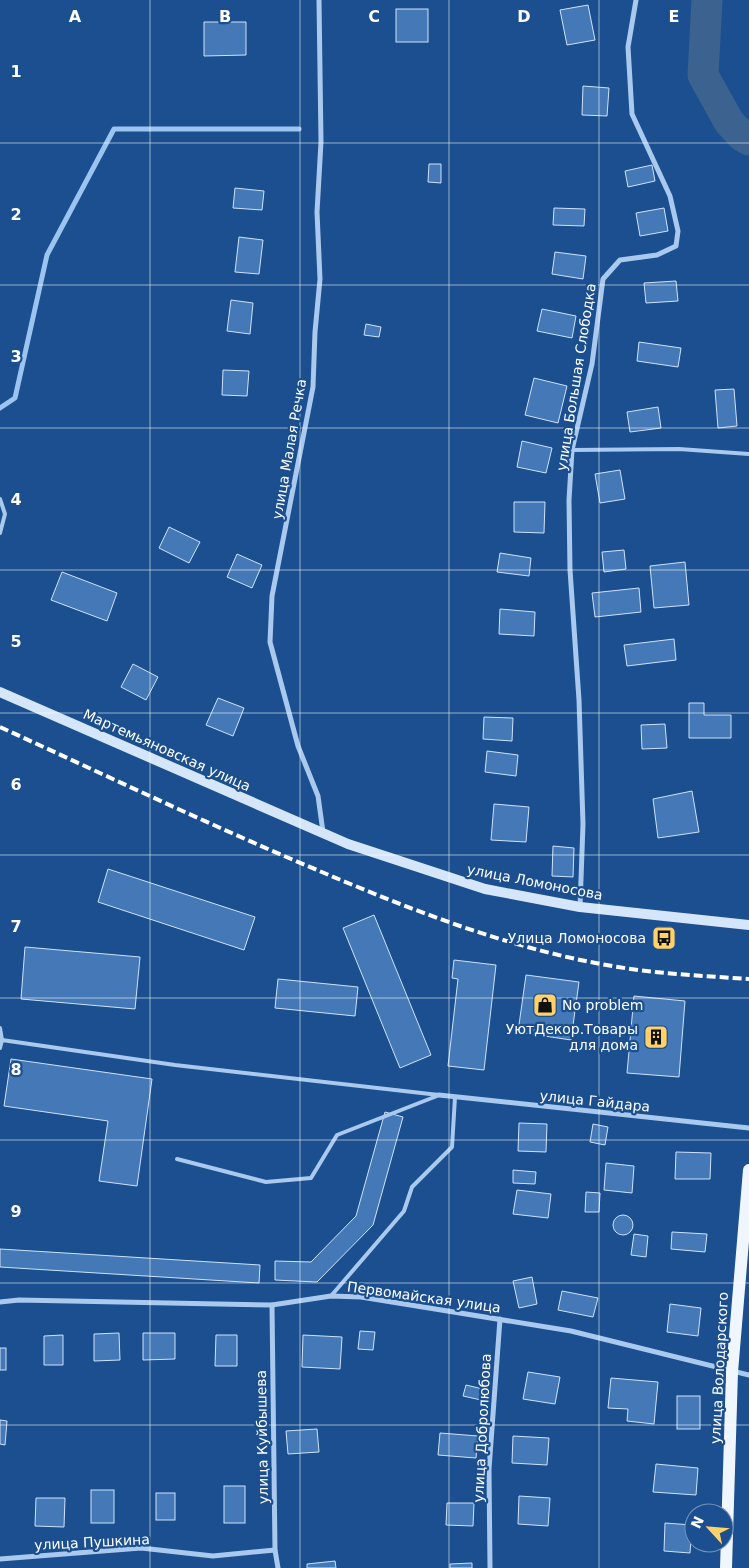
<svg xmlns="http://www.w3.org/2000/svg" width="749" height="1568" font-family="'DejaVu Sans',sans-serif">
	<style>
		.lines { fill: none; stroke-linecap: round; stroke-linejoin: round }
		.stream { stroke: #9cc4f0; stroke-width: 5 }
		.river { stroke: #3c6290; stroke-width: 31 }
		.building { fill: #4478b7; stroke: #cfe3fa }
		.service { stroke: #a9c9ee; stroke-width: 4 }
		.minor { stroke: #a9c9ee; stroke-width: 5 }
		.secondary { stroke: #d6e6fa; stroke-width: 10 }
		.primary { stroke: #f0f6ff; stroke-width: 12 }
		.rail { stroke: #fff; stroke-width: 4; stroke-dasharray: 9 4; stroke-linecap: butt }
		.grid { fill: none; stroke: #fff; stroke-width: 1; stroke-opacity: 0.55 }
		.labels { text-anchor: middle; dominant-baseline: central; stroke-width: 4.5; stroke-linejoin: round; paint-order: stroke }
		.street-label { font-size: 14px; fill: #fff; stroke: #1b4f8f }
		.poi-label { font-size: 14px; fill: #fff; stroke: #1b4f8f; text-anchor: end }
		.grid-label { font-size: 16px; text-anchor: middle; font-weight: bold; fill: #fff; stroke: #1b4f8f; stroke-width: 4.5; stroke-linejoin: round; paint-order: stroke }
	</style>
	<rect width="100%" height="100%" fill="#1b4f8f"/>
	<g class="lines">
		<polyline class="stream" points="0,408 15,398 47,255 114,129 299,129"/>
		<polyline class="river" points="707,0 703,75 729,122 742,136 749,140"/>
	</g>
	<g class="building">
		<polygon points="588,5 595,40 567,45 560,10"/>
		<rect x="396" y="9" width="32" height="33"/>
		<polygon points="204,22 246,22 246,55 204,56"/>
		<polygon points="583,86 609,88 607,116 582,115"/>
		<polygon points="429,164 441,164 441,183 428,182"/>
		<polygon points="652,165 655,181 628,187 625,171"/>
		<polygon points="235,188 264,191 262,210 233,208"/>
		<polygon points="554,208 585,209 584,226 553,225"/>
		<polygon points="664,208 668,231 640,236 636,213"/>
		<polygon points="239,237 263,240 259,274 235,272"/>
		<polygon points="555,252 586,256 583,279 552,274"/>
		<polygon points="676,281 678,301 646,303 644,283"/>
		<polygon points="231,300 253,303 250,334 227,331"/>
		<polygon points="542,309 576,316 572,338 537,331"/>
		<polygon points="366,324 381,327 379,337 364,335"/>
		<polygon points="639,342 681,348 678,367 637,361"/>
		<polygon points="223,370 249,371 247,396 222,395"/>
		<polygon points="534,378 567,386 558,423 525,415"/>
		<polygon points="734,389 737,426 718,428 715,390"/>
		<polygon points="658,407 661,428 630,432 627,412"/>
		<polygon points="522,441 552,448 546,473 517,467"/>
		<polygon points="620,470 625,499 600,503 595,474"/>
		<polygon points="514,502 545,502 544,533 514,532"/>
		<polygon points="169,527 200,542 189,563 159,548"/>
		<polygon points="624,550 626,569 604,572 602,552"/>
		<polygon points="500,553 531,558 529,576 497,572"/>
		<polygon points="237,554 262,565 252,588 227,577"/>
		<polygon points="685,562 689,605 654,608 650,566"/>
		<polygon points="62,572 117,593 107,621 51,600"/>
		<polygon points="639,588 641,612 595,617 592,593"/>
		<polygon points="500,609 535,612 534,636 499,634"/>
		<polygon points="674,639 676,660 627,666 624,645"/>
		<polygon points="133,664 158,677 146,700 121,687"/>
		<polygon points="218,698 244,708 233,736 206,725"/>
		<polygon points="689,703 704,703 704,715 731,715 731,738 689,738"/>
		<polygon points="484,717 513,718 512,741 483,739"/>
		<polygon points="665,724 667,748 642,749 641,725"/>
		<polygon points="487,751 518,755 516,776 485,772"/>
		<polygon points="692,791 699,832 658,838 653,799"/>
		<polygon points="494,804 529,807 526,842 491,840"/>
		<polygon points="553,846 574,848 573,877 552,876"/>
		<polygon points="108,869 255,917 244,950 98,902"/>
		<polygon points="374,915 431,1055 400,1068 343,928"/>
		<polygon points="25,947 140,957 135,1009 21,999"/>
		<polygon points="454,960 496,965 484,1070 448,1066 458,979 452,978"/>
		<polygon points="526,975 579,982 571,1040 518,1032"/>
		<polygon points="278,979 358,987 355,1016 275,1008"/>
		<polygon points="634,996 685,1001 679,1077 627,1073"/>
		<polygon points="11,1059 152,1079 137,1186 99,1181 108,1121 4,1106"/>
		<polygon points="385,1112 403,1117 373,1225 317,1282 275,1280 275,1261 311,1262 356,1216"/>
		<polygon points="519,1123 547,1124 546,1152 518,1151"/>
		<polygon points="593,1124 608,1127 605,1145 590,1142"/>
		<polygon points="676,1152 711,1153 710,1179 675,1179"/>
		<polygon points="606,1163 634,1166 632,1193 604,1190"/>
		<polygon points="513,1170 536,1172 535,1184 513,1183"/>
		<polygon points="517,1190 551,1194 548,1218 513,1214"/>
		<polygon points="586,1192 600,1193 599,1212 585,1212"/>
		<circle cx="623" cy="1225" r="10"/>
		<polygon points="672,1232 707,1234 705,1252 671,1249"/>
		<polygon points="634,1234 648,1236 646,1257 631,1255"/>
		<polygon points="0,1249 260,1265 259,1283 0,1267"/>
		<polygon points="532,1277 537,1304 519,1308 513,1281"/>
		<polygon points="562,1291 598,1298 593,1317 558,1310"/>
		<polygon points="670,1304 701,1308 698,1336 667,1332"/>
		<polygon points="360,1331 375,1332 373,1350 358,1349"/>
		<polygon points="119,1333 120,1360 94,1361 94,1334"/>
		<polygon points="143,1333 175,1333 175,1359 143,1360"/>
		<polygon points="63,1335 63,1365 44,1365 44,1336"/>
		<polygon points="216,1335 237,1335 237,1366 215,1366"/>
		<polygon points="303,1335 342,1337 340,1369 302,1367"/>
		<rect x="0" y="1348" width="6" height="22"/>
		<polygon points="528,1372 560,1377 555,1404 523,1399"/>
		<polygon points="611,1378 658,1382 654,1424 627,1421 628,1409 608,1408"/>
		<polygon points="466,1385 483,1389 481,1400 463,1396"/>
		<rect x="677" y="1396" width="23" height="33"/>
		<polygon points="0,1420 7,1421 5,1445 0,1444"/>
		<polygon points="317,1429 319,1452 288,1454 286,1431"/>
		<polygon points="440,1433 478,1436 476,1458 438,1455"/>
		<polygon points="513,1436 549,1438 547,1465 512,1463"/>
		<polygon points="656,1464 698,1468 696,1495 653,1492"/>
		<rect x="224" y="1486" width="21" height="37"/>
		<rect x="91" y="1490" width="23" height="33"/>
		<rect x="156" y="1493" width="19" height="27"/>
		<polygon points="519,1496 550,1498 548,1526 518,1524"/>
		<polygon points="36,1498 65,1498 64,1527 35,1526"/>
		<polygon points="447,1503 474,1503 473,1526 446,1525"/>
		<polygon points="665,1523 692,1525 690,1553 664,1551"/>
		<polygon points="335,1561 336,1568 307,1568 307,1564"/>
		<polygon points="472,1563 472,1568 450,1568 450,1564"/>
	</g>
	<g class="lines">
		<g class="service">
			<polyline points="572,450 679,449 749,454"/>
			<polyline points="0,499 5,514 0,533"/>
			<polyline points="0,1028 2,1040 0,1039"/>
			<polyline points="0,1048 2,1040 175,1065 439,1095"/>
			<polyline points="177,1159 266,1182 311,1178 337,1135 437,1096"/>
			<polyline points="331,1296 404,1211 412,1187 452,1147 455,1097"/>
		</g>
		<g class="minor">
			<polyline points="319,0 321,142 317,212 320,279 315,332 313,387 272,596 270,642 298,746 318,796 323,832"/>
			<polyline points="580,907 583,824 579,700 570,570 569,500 572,450 592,364 603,279 620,260 657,255 676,246 678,231 670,196 632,114 628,47 636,0"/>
			<polyline points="439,1095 749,1128"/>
			<polyline points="0,1302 19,1300 272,1305 331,1296 361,1297 571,1331 749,1375"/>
			<polyline points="272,1305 275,1550 278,1568"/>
			<polyline points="0,1559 141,1548 213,1556 275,1550"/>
			<polyline points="490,1568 489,1469 500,1319"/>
		</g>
		<polyline class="secondary" points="0,692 348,844 485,889 580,907 749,925"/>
		<polyline class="primary" points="726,1568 732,1372 749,1170"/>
		<path class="rail" d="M0 727C105 775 210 825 317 870 414 911 513 950 618 967 661 974 705 976 749 979"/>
	</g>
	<path class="grid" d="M150 0V1568M300 0V1568M449 0V1568M599 0V1568M0 143H749M0 285H749M0 428H749M0 570H749M0 713H749M0 855H749M0 998H749M0 1140H749M0 1283H749M0 1425H749"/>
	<defs>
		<g id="bus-square" transform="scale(1.25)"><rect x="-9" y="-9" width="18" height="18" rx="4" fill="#ffd166" stroke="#1b4f8f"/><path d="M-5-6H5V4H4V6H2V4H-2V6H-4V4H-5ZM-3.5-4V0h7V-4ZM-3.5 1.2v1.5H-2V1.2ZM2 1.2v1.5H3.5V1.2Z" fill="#111"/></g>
		<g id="shop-square" transform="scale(1.25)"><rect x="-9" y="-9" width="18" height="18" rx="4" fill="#ffd166" stroke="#1b4f8f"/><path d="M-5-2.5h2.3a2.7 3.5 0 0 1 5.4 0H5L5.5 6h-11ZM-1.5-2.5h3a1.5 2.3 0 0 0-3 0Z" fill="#111"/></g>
		<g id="building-square" transform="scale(1.25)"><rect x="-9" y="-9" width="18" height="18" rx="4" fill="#ffd166" stroke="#1b4f8f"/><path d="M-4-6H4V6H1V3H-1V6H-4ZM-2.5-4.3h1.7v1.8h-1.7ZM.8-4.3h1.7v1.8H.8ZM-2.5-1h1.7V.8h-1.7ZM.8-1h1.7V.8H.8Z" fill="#111"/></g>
	</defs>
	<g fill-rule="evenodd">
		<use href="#bus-square" x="664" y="938"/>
		<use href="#shop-square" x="545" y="1005"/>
		<use href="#building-square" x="656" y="1037"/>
	</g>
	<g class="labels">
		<g class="street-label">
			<text transform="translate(576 377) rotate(-81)">улица Большая Слободка</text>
			<text transform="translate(289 449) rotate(-80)">улица Малая Речка</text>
			<text transform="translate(167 750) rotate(24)">Мартемьяновская улица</text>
			<text transform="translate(535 882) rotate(11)">улица Ломоносова</text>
			<text transform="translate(595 1101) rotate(6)">улица Гайдара</text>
			<text transform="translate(424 1297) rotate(8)">Первомайская улица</text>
			<text transform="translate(719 1368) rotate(-87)">улица Володарского</text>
			<text transform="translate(482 1428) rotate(-87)">улица Добролюбова</text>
			<text transform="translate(262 1437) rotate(-91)">улица Куйбышева</text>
			<text transform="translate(92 1542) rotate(-3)">улица Пушкина</text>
		</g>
		<g class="poi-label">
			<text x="646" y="938">Улица Ломоносова</text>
			<text x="562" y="1005" text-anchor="start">No problem</text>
			<text x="638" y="1029">УютДекор.Товары<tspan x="638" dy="16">для дома</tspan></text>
		</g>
	</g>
	<g class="grid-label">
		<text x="75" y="22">A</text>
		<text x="225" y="22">B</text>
		<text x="374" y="22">C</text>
		<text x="524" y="22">D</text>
		<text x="674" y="22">E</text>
		<text x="16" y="77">1</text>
		<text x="16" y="220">2</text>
		<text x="16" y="362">3</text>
		<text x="16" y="505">4</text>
		<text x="16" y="647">5</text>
		<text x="16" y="790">6</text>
		<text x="16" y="932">7</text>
		<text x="16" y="1075">8</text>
		<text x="16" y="1217">9</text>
	</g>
	<g transform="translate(709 1528) rotate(296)"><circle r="24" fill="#1b4f8f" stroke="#7695bc"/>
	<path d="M0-4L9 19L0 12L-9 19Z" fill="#ffd166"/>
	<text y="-8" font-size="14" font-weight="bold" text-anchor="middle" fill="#ffffff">N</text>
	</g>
</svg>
